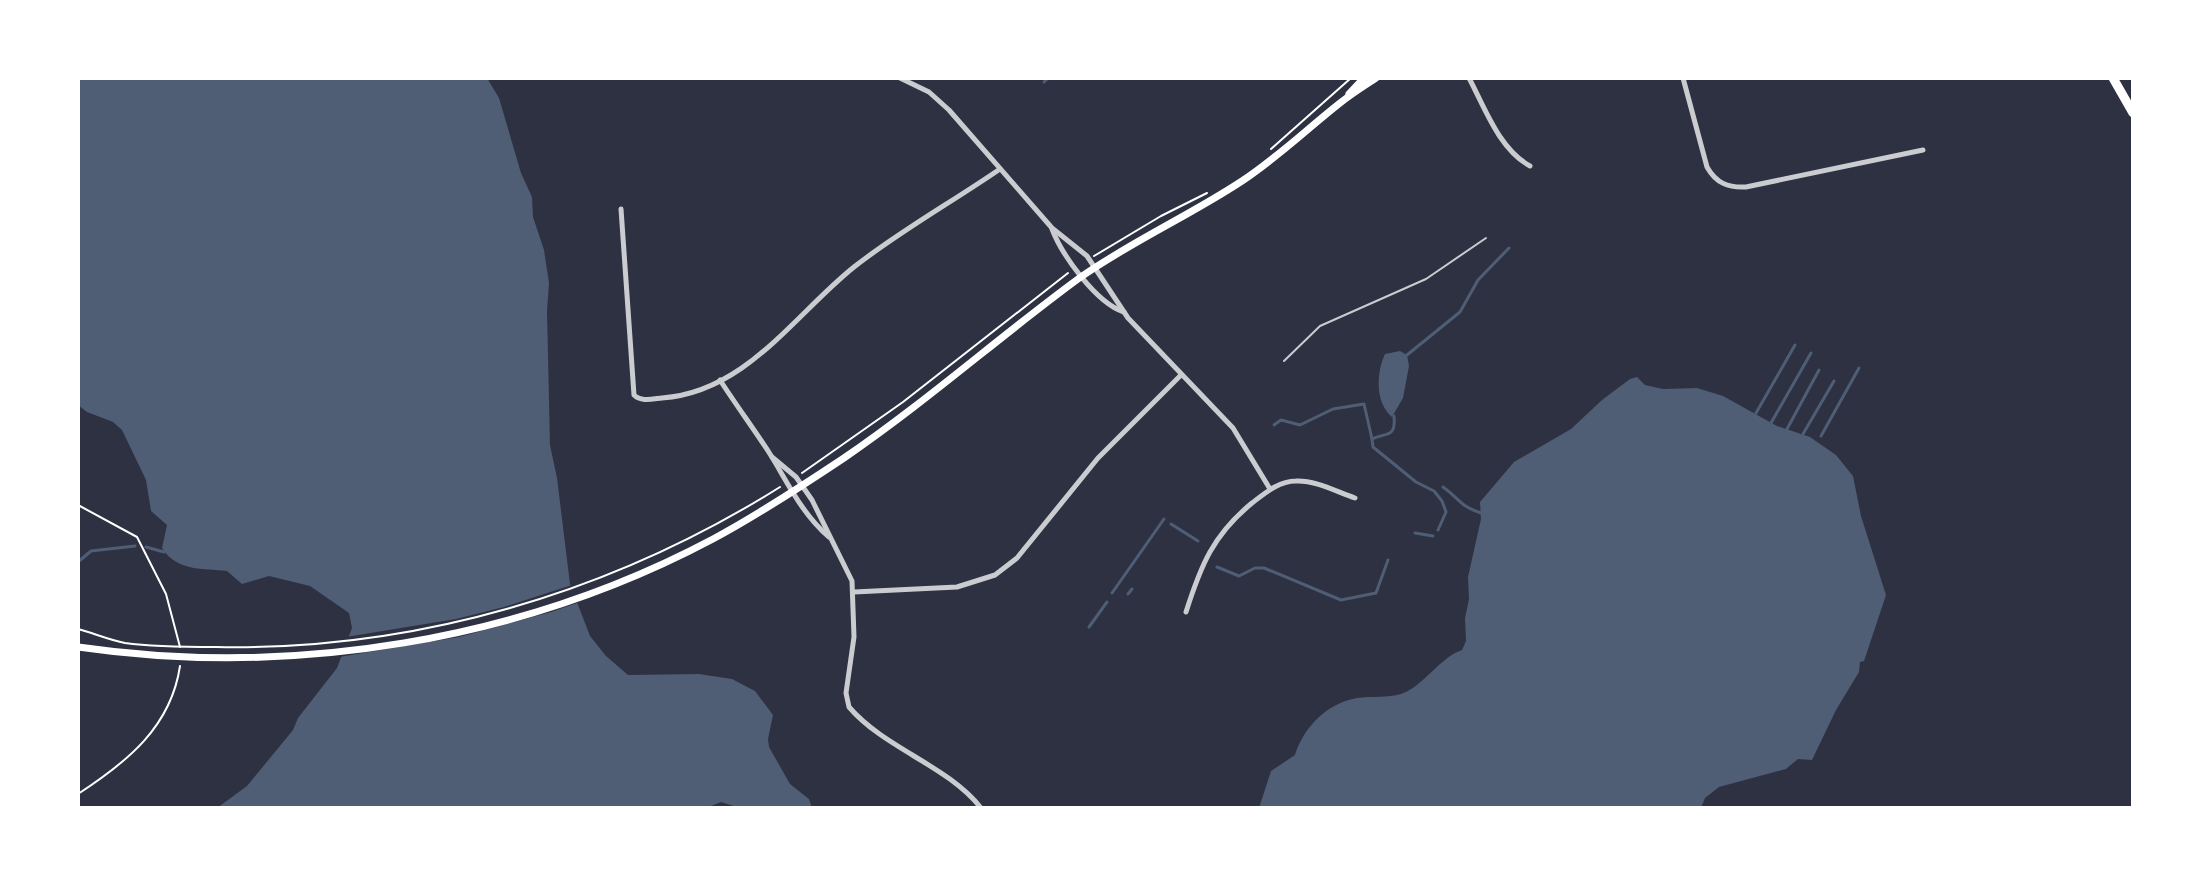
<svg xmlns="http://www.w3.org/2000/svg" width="2211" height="886" font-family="'Zilla Slab',serif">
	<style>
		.water { fill: #4f5d75 }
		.pier { fill: #2d3142 }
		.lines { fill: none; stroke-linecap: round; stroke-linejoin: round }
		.stream { stroke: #4f5d75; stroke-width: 3 }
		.path { stroke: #fff; stroke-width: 2 }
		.service { stroke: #caccd0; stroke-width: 2 }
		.minor { stroke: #caccd0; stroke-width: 5 }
		.secondary { stroke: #fff; stroke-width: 7 }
		.motorway { stroke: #fff; stroke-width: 9 }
	</style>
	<rect width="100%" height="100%" fill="#2d3142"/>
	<g class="water">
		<path d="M78 78H487L499 98 521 173 532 197 533 217 544 250 549 283 547 311 550 445 557 478 570 584 590 636 606 656 628 675 699 674 732 679 755 691 773 715 768 739 769 747 790 784 809 799 812 808H740L721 802 706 808H217L247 786 293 730 298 718 337 668 352 628 349 613 310 586 269 576 242 584 227 571C203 568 177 572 162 548L167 525 151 511 146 480 122 430 113 422 87 412 78 405Z"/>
		<path d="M1400 351 1407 355 1409 366 1403 398 1392 417C1375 403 1376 373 1385 354Z"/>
		<path d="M1637 377 1645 385 1663 389 1697 388 1723 396 1777 426 1810 437 1836 455 1853 476 1861 516 1886 595 1864 661 1860 662 1859 672 1836 710 1812 760 1798 759 1786 769 1719 787 1705 798 1701 808H1259L1271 771 1295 755C1303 728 1327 703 1357 698 1371 696 1388 698 1401 694 1424 686 1439 658 1462 650L1466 641 1465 618 1469 599 1468 577 1481 519 1480 502 1514 462 1571 429 1602 400 1630 379Z"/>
	</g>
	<polygon class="pier" points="575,584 580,602 551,612 459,637 339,657 346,637 456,619 504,607"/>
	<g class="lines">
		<g class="stream">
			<polyline points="1044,82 1048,78"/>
			<polyline points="1407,355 1460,312 1478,280 1509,248"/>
			<polyline points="1756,413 1795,345"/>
			<path d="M1394 416C1396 439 1386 432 1372 439L1373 447 1416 482 1434 491 1442 501 1446 512 1438 530"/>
			<polyline points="1771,423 1811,353"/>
			<polyline points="1274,425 1281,420 1300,425 1333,409 1364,404 1372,439"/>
			<polyline points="1787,429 1819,370"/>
			<polyline points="1803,434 1834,381"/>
			<polyline points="1821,436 1859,368"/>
			<path d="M1443 487C1460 499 1459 506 1481 513"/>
			<polyline points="1171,524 1198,541"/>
			<polyline points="1415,533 1433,536"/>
			<polyline points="146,547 164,552"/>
			<polyline points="78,562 91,551 135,546"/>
			<polyline points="1217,567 1239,576 1255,568 1264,568 1341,600 1376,593 1388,560"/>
			<polyline points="1112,593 1164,519"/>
			<polyline points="1128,594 1132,589"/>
			<polyline points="1089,627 1107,602"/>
		</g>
		<g class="path">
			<polyline points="1271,149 1351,78"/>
			<polyline points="1094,256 1161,216 1207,193"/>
			<polyline points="802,473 903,402 1068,273"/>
			<polyline points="78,505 137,537 166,594 180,647"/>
			<path d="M78 629C93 633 109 640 125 643 154 647 185 647 216 647 415 651 611 593 780 487"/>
			<path d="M78 794C127 762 171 727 180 666"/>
		</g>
		<polyline class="service" points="1284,361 1320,326 1426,279 1486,238"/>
		<g class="minor">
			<polyline points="900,78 929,92 949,110 1052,228 1087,256 1128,318 1233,428 1270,489"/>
			<path d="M1469 78C1485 108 1499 149 1530 166"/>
			<path d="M1683 78 1707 167C1716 183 1728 188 1746 187L1923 150"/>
			<path d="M621 209 634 395C641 402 652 399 662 398 746 392 794 315 854 267 900 231 952 202 1000 169"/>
			<path d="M1052 229C1062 255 1096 303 1124 312"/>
			<path d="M720 380C736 405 754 429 770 454 788 483 802 514 829 537"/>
			<path d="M772 457 796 477 812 500 852 581 854 637 846 693 849 707C885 749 947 765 981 808"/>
			<polyline points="854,592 957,587 995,575 1017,558 1098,458 1181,375"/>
			<path d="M1186 612C1201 565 1213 535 1252 503 1265 493 1279 481 1296 481 1315 480 1337 492 1355 498"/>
		</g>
		<g class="secondary">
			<polyline points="1349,94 1364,78"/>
			<path d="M78 647C293 678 521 641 713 539 758 515 802 486 844 458 926 402 999 337 1078 279 1130 242 1189 216 1242 181 1277 158 1307 129 1340 103 1351 94 1364 86 1376 78"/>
		</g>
		<polyline class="motorway" points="2113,78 2133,113"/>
	</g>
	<rect width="2211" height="886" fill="none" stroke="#ffffff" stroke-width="160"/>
</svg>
